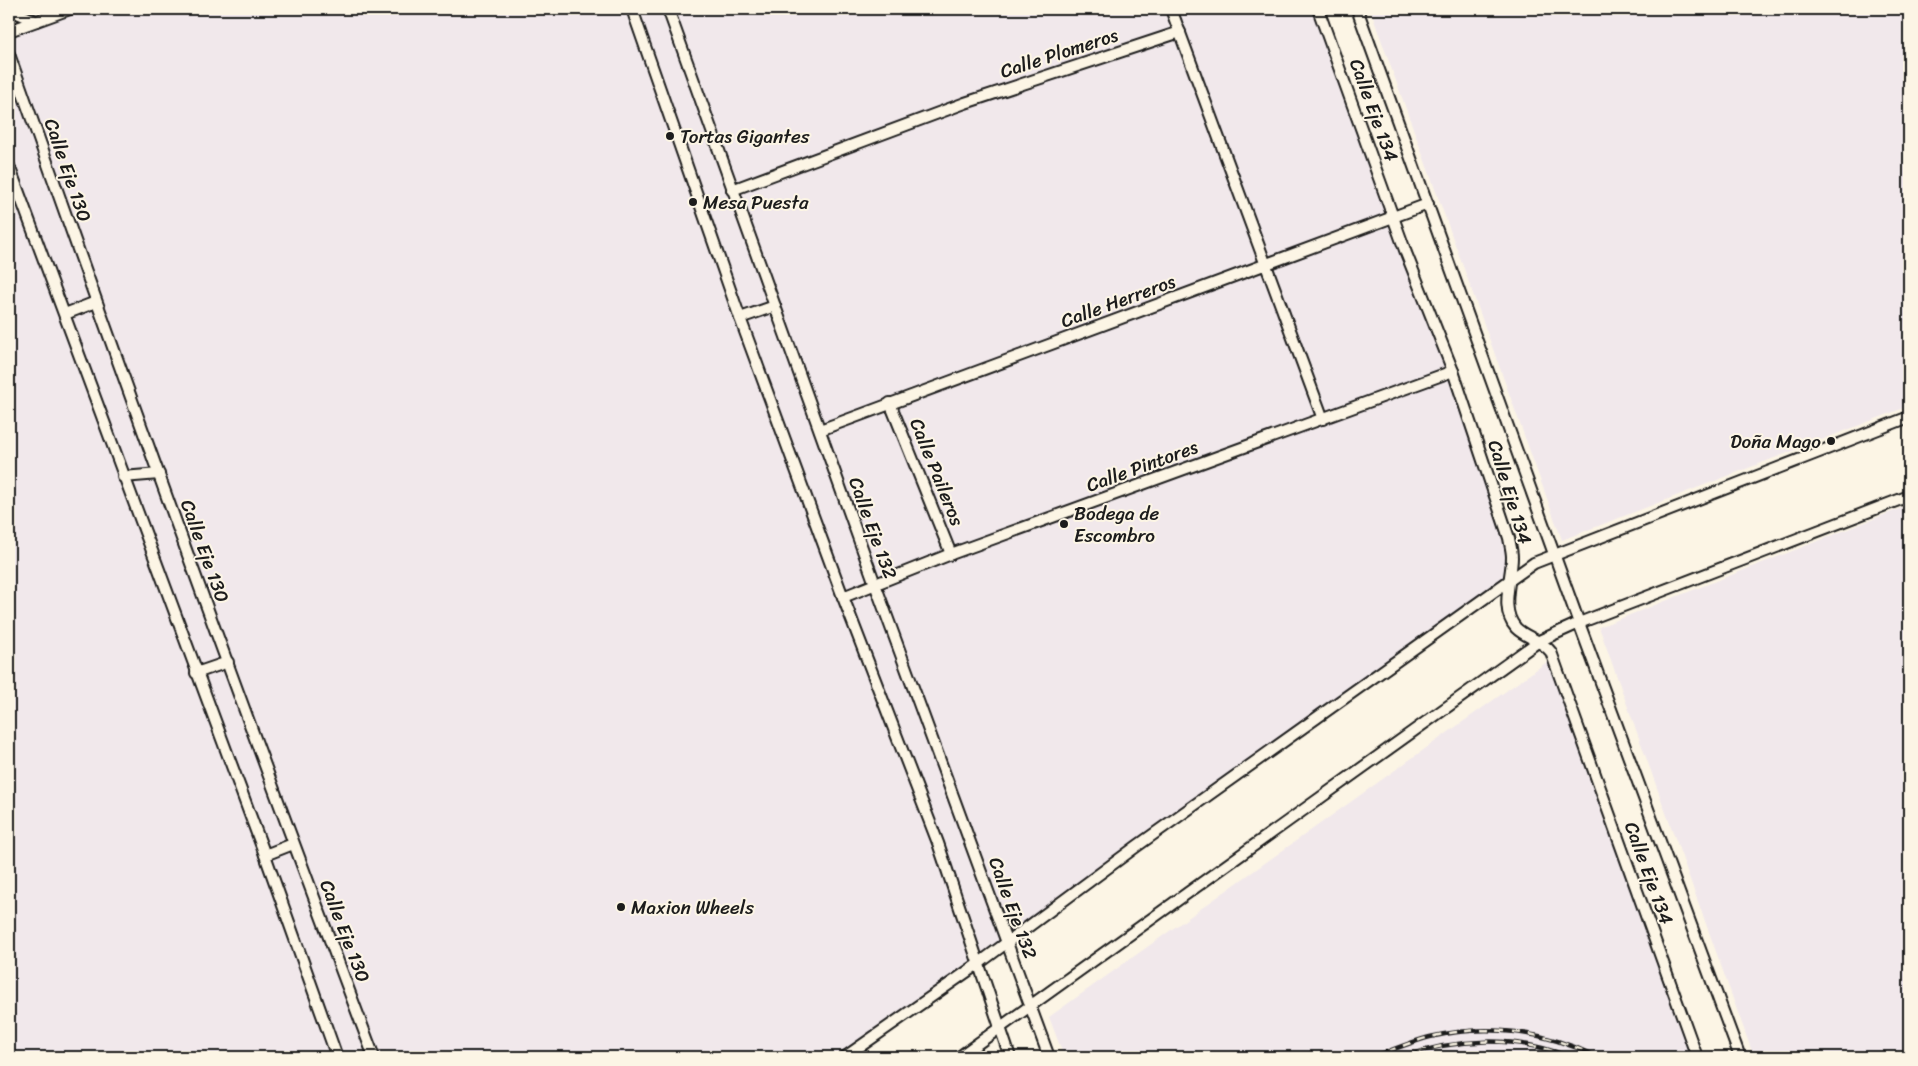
<svg xmlns="http://www.w3.org/2000/svg" width="1918" height="1066" font-family="Sriracha,sans-serif">
	<style>
		.built { fill: #f1e8eb }
		.lines { fill: none; stroke-linecap: round; stroke-linejoin: round }
		.minor-casing { stroke: #1c1c1c; stroke-width: 14 }
		.minor { stroke: #fcf5e5; stroke-width: 10 }
		.rail-casing { stroke: #1c1c1c; stroke-width: 4.5 }
		.rail { stroke: #fcf5e5; stroke-width: 2.5; stroke-dasharray: 8; stroke-linecap: butt }
		.poi-dot { fill: #1c1c1c; stroke: #fcf5e5; stroke-width: 2 }
		.labels { text-anchor: middle; dominant-baseline: central; stroke-width: 4; stroke-linejoin: round; paint-order: stroke }
		.street-label { font-size: 19px; fill: #1c1c1c; stroke: #fcf5e5 }
		.poi-label { font-size: 19px; fill: #1c1c1c; stroke: #fcf5e5; text-anchor: start }
	</style>
	<rect width="100%" height="100%" fill="#fcf5e5"/>
	<filter id="ink" filterUnits="userSpaceOnUse"><feTurbulence type="fractalNoise" baseFrequency=".02" numOctaves="2"/><feDisplacementMap in="SourceGraphic" scale="10" xChannelSelector="R" yChannelSelector="G"/><feConvolveMatrix kernelMatrix="1 2 1 2 8 2 1 2 1" color-interpolation-filters="sRGB"/></filter>
	<g filter="url(#ink)">
		<g class="built">
			<polygon points="81,9 1318,9 1509,538 1509,580 843,1057 9,1057 9,33"/>
			<polygon points="1370,9 1909,9 1909,406 1562,540"/>
			<polygon points="1909,505 1909,1057 1754,1057 1599,627"/>
			<polygon points="1551,659 1695,1057 1064,1057 1049,1017"/>
		</g>
		<g class="lines">
			<g class="minor-casing">
				<g id="minor">
					<polyline points="13,9 17,13 36,21"/>
					<polyline points="632,9 740,318 843,597 938,843 1010,1057"/>
					<polyline points="668,9 875,584 1049,1057"/>
					<polyline points="1171,9 1323,419"/>
					<path d="M1318 9 1406 253 1453 371 1509 538C1510 544 1512 551 1512 557 1512 579 1499 609 1516 628 1526 638 1542 640 1551 652L1697 1057"/>
					<polyline points="1357,9 1579,623 1740,1057"/>
					<polyline points="9,31 70,9"/>
					<path d="M9 54C127 390 248 724 374 1057"/>
					<polyline points="9,166 265,855 337,1057"/>
					<polyline points="732,190 965,103 1180,32"/>
					<polyline points="65,314 96,302"/>
					<polyline points="740,318 775,306"/>
					<polyline points="890,403 951,554"/>
					<polyline points="820,430 1428,204"/>
					<polyline points="123,477 159,474"/>
					<polyline points="843,597 951,554 1453,371"/>
					<polyline points="196,673 228,662"/>
					<polyline points="265,855 293,844"/>
					<polyline points="845,1057 978,964 1137,846 1534,563 1909,417"/>
					<polyline points="959,1057 1539,641 1579,623 1909,496"/>
				</g>
			</g>
			<use href="#minor" class="minor"/>
			<g class="rail-casing">
				<g id="rail">
					<path d="M1373 1057C1392 1050 1411 1042 1430 1037 1487 1023 1545 1031 1597 1057"/>
					<path d="M1403 1057C1455 1038 1517 1035 1569 1057"/>
				</g>
			</g>
			<use href="#rail" class="rail"/>
		</g>
	</g>
	<g class="poi-dot">
		<circle cx="670" cy="136" r="5"/>
		<circle cx="693" cy="202" r="5"/>
		<circle cx="1831" cy="441" r="5"/>
		<circle cx="1064" cy="524" r="5"/>
		<circle cx="621" cy="907" r="5"/>
	</g>
	<g class="labels">
		<g class="street-label">
			<text transform="translate(1059 53) rotate(-18)">Calle Plomeros</text>
			<text transform="translate(1374 110) rotate(70)">Calle Eje 134</text>
			<text transform="translate(68 170) rotate(71)">Calle Eje 130</text>
			<text transform="translate(1118 301) rotate(-20)">Calle Herreros</text>
			<text transform="translate(1142 466) rotate(-20)">Calle Pintores</text>
			<text transform="translate(937 472) rotate(68)">Calle Paileros</text>
			<text transform="translate(1510 492) rotate(73)">Calle Eje 134</text>
			<text transform="translate(873 528) rotate(70)">Calle Eje 132</text>
			<text transform="translate(205 551) rotate(70)">Calle Eje 130</text>
			<text transform="translate(1649 873) rotate(70)">Calle Eje 134</text>
			<text transform="translate(1013 908) rotate(70)">Calle Eje 132</text>
			<text transform="translate(345 931) rotate(69)">Calle Eje 130</text>
		</g>
		<g class="poi-label">
			<text x="680" y="136">Tortas Gigantes</text>
			<text x="703" y="202">Mesa Puesta</text>
			<text x="1821" y="441" text-anchor="end">Doña Mago</text>
			<text x="1074" y="513">Bodega de<tspan x="1074" dy="22">Escombro</tspan></text>
			<text x="631" y="907">Maxion Wheels</text>
		</g>
	</g>
	<rect width="1918" height="1066" fill="none" stroke="#fcf5e5" stroke-width="30"/>
	<rect x="15" y="15" width="1888" height="1036" fill="none" stroke="#1c1c1c" stroke-width="2" filter="url(#ink)"/>
</svg>
